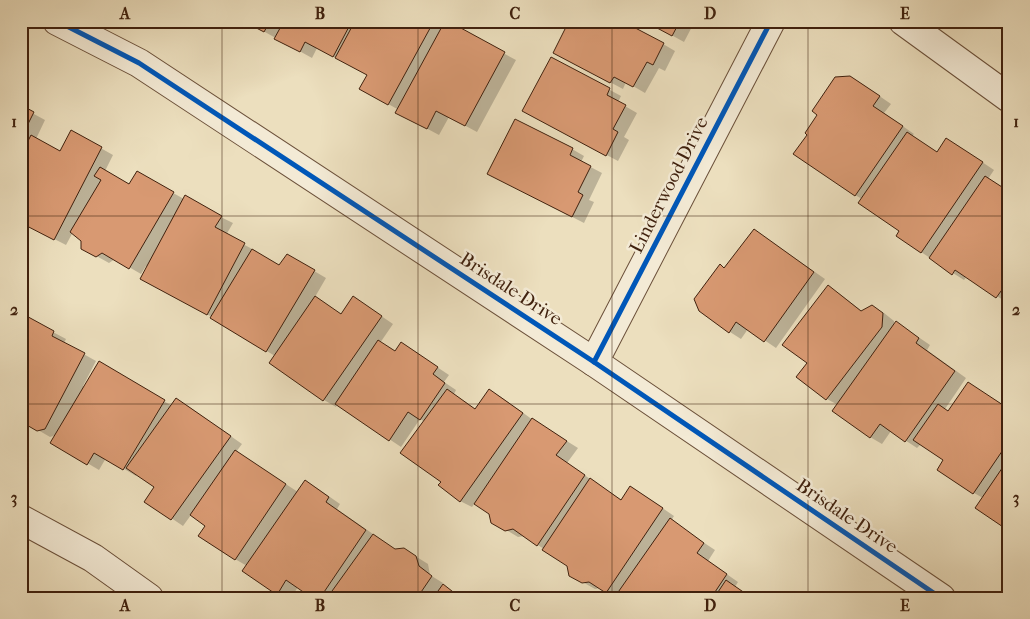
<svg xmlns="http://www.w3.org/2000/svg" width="1030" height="619" font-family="'IM FELL French Canon',serif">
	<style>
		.shadow { fill: #0003 }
		.building { fill: #d89972; stroke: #40210e }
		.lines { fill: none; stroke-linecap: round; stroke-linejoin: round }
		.minor-casing { stroke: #6b503a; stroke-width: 30 }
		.minor { stroke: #f3ead5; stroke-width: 28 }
		.cycleway-casing { stroke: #f3ead5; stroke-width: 8 }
		.cycleway { stroke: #0057b8; stroke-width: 5 }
		.grid { fill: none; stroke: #40210e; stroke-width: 1; stroke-opacity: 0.55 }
		.labels { text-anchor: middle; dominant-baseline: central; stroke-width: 5; stroke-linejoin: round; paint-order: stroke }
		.street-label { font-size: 19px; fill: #40210e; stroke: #f3ead5 }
		.neatline { fill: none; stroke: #40210e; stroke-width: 2 }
		.grid-label { font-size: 16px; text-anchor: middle; font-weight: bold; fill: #40210e }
	</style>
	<rect width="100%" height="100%" fill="#ecdfbe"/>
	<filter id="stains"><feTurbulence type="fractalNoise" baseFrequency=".004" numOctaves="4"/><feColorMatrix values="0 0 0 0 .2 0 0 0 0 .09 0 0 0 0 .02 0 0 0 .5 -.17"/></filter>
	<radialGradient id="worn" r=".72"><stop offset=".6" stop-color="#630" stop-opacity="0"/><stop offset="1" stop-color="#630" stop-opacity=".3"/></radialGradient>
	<g class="shadow">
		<polygon points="245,21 449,21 448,23 516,60 477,132 449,117 439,135 409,119 399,110 372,95 368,75 317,48 312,58"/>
		<polygon points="646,21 695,21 684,42"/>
		<polygon points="663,44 675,51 665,71 659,68 645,93 626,82 623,89 566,59"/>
		<polygon points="551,58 621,96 618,102 637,113 624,137 629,140 618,161 535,117"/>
		<polygon points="862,84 891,104 884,113 914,134 912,136 938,153 958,146 994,170 988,179 1003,188 1009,183 1009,304 967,276 964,280 953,273 921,252 901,230 862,199 855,195"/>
		<polygon points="21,107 45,120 36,139 61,152 72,132 113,155 105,171 130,185 137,173 184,199 233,223 226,235 256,251 255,253 280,267 287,255 326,278 315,297 342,315 365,305 393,324 380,343 396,352 413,351 449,375 444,382 456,390 454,394 476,410 490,391 501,397 533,420 578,448 567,463 622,501 642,494 674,516 671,521 715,550 708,561 738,582 735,587 752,598 616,598 616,597 601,588 595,589 570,575 568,566 544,549 524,536 518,537 493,522 490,513 475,503 472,507 460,501 442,482 425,422 420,419 401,447 337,404 336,407 324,400 270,363 275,356 212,318 212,317 154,285 148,267 146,266 141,274 115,259 109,263 82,248 82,240 73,232 66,245 21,222"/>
		<polygon points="572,149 584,156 581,162 602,173 589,200 594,202 584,223 500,180"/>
		<polygon points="766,238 825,279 776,348 748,329 741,339 730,332 700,310 725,269"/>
		<polygon points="828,287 840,294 863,312 872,306 884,313 894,321 894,327 897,323 908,330 930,345 927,350 966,378 945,409 949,412 1009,410 1009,530 983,498 974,493 945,460 921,444 917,448 891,431 882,444 870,437 838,405 827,399 798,377 808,363"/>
		<polygon points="21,315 66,339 64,343 96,361 83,386 85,387 99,363 172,406 176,400 188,406 242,444 236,452 298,492 305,481 317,488 340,504 337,509 396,550 404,549 428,564 430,575 443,583 442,585 459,596 466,593 475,598 314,598 298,587 291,598 284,598 277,594 247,566 235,559 207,526 191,515 183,526 146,501 156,487 137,474 136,476 106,458 99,470 52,442 56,435 50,437 26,423"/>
	</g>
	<g class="building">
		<polygon points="243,21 270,21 264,32"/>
		<polygon points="284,21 352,21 333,57 305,42 300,52 274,39"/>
		<polygon points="355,21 434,21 388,105 359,89 367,75 335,58"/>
		<polygon points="445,21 448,21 505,52 465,126 436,111 427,129 395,113"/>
		<polygon points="569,21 622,21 664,43 653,65 647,62 633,87 614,77 610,83 553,53"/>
		<polygon points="644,21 680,21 672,36"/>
		<polygon points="551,57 610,88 607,95 626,105 613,129 618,132 606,156 522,111"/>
		<polygon points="850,76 880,96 873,106 903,126 855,196 793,154 807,135 805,133 817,115 812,111 835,77"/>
		<polygon points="21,105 34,112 21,138"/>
		<polygon points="515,119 573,148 570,155 591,166 578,192 583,195 572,217 487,174"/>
		<polygon points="71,130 102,147 54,240 21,223 21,155 31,135 60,151"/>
		<polygon points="907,132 937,152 946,138 983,162 921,253 896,236 899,231 858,203"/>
		<polygon points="100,167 129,184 137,171 174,192 129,269 102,253 96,257 81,249 81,241 70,232 101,180 94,176"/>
		<polygon points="985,176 1002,187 1008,181 1009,182 1009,280 996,298 955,270 952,275 929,258"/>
		<polygon points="185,195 222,216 215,227 245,243 207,315 140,279"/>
		<polygon points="754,229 814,272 764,342 736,322 729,333 699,311 694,299 720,264 724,268"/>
		<polygon points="252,249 279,265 287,254 315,270 266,352 210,318"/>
		<polygon points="828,285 861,311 872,305 883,313 882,327 826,400 796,377 807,363 782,345"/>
		<polygon points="315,296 341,314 353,296 382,316 323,401 269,363"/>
		<polygon points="21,313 54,331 52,336 85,353 45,429 37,431 25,424 24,419 21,418"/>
		<polygon points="896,321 919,338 916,343 955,371 905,442 880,424 870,438 832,411"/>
		<polygon points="378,340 395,351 401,342 438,367 433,374 445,383 420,420 408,412 389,441 335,404"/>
		<polygon points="99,361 165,400 123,470 94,453 87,465 50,443"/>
		<polygon points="968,382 1009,409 1009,441 973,494 937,470 943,460 913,440 938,404 948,411"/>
		<polygon points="447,389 475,409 489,389 523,413 460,502 438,485 441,482 400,453"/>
		<polygon points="176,398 231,436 171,520 144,502 154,487 126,468"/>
		<polygon points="532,418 567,441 556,455 585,475 537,546 513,529 505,531 491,523 489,514 474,504"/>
		<polygon points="235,450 286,484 235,560 198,536 205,526 190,515"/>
		<polygon points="1009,458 1009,531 975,508"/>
		<polygon points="590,478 621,500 630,486 663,508 606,593 589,582 582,583 569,576 567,566 542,550"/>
		<polygon points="305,480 329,497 326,502 366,530 320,598 312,598 286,580 277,595 242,571"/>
		<polygon points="670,518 704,543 697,553 727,574 711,598 614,598"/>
		<polygon points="373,534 395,549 404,548 416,556 419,566 432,576 417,598 327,598"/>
		<polygon points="726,580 752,598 714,598"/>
		<polygon points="443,584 457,595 467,592 475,598 433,598"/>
	</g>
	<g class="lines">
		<g class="minor-casing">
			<g id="minor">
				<polyline points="57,21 139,63 594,362 941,598"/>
				<polyline points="903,21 1009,98"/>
				<polyline points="594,362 771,21"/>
				<polyline points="21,519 93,558 149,598"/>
			</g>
		</g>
		<use href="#minor" class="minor"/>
		<g class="cycleway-casing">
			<g id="cycleway">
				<polyline points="57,21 139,63 594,362 941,598"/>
				<polyline points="594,362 771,21"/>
			</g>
		</g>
		<use href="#cycleway" class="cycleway"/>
	</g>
	<path class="grid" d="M222 21V598M418 21V598M612 21V598M808 21V598M21 216H1009M21 404H1009"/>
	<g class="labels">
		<g class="street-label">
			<text transform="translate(669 185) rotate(-63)">Linderwood Drive</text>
			<text transform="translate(511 289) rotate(33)">Brisdale Drive</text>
			<text transform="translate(847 516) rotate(34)">Brisdale Drive</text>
		</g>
	</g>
	<rect width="1030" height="619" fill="none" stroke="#ecdfbe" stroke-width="55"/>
	<rect x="28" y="28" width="974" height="564" class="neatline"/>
	<g class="grid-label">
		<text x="125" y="19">A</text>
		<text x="320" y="19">B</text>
		<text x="515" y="19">C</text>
		<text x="710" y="19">D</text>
		<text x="905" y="19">E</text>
		<text x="14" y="127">1</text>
		<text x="1016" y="127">1</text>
		<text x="14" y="315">2</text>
		<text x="1016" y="315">2</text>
		<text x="14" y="503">3</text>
		<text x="1016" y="503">3</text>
		<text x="125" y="611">A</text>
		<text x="320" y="611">B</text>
		<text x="515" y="611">C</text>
		<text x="710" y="611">D</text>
		<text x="905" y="611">E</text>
	</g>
	<rect width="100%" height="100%" filter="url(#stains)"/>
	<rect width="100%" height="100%" fill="url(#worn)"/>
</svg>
